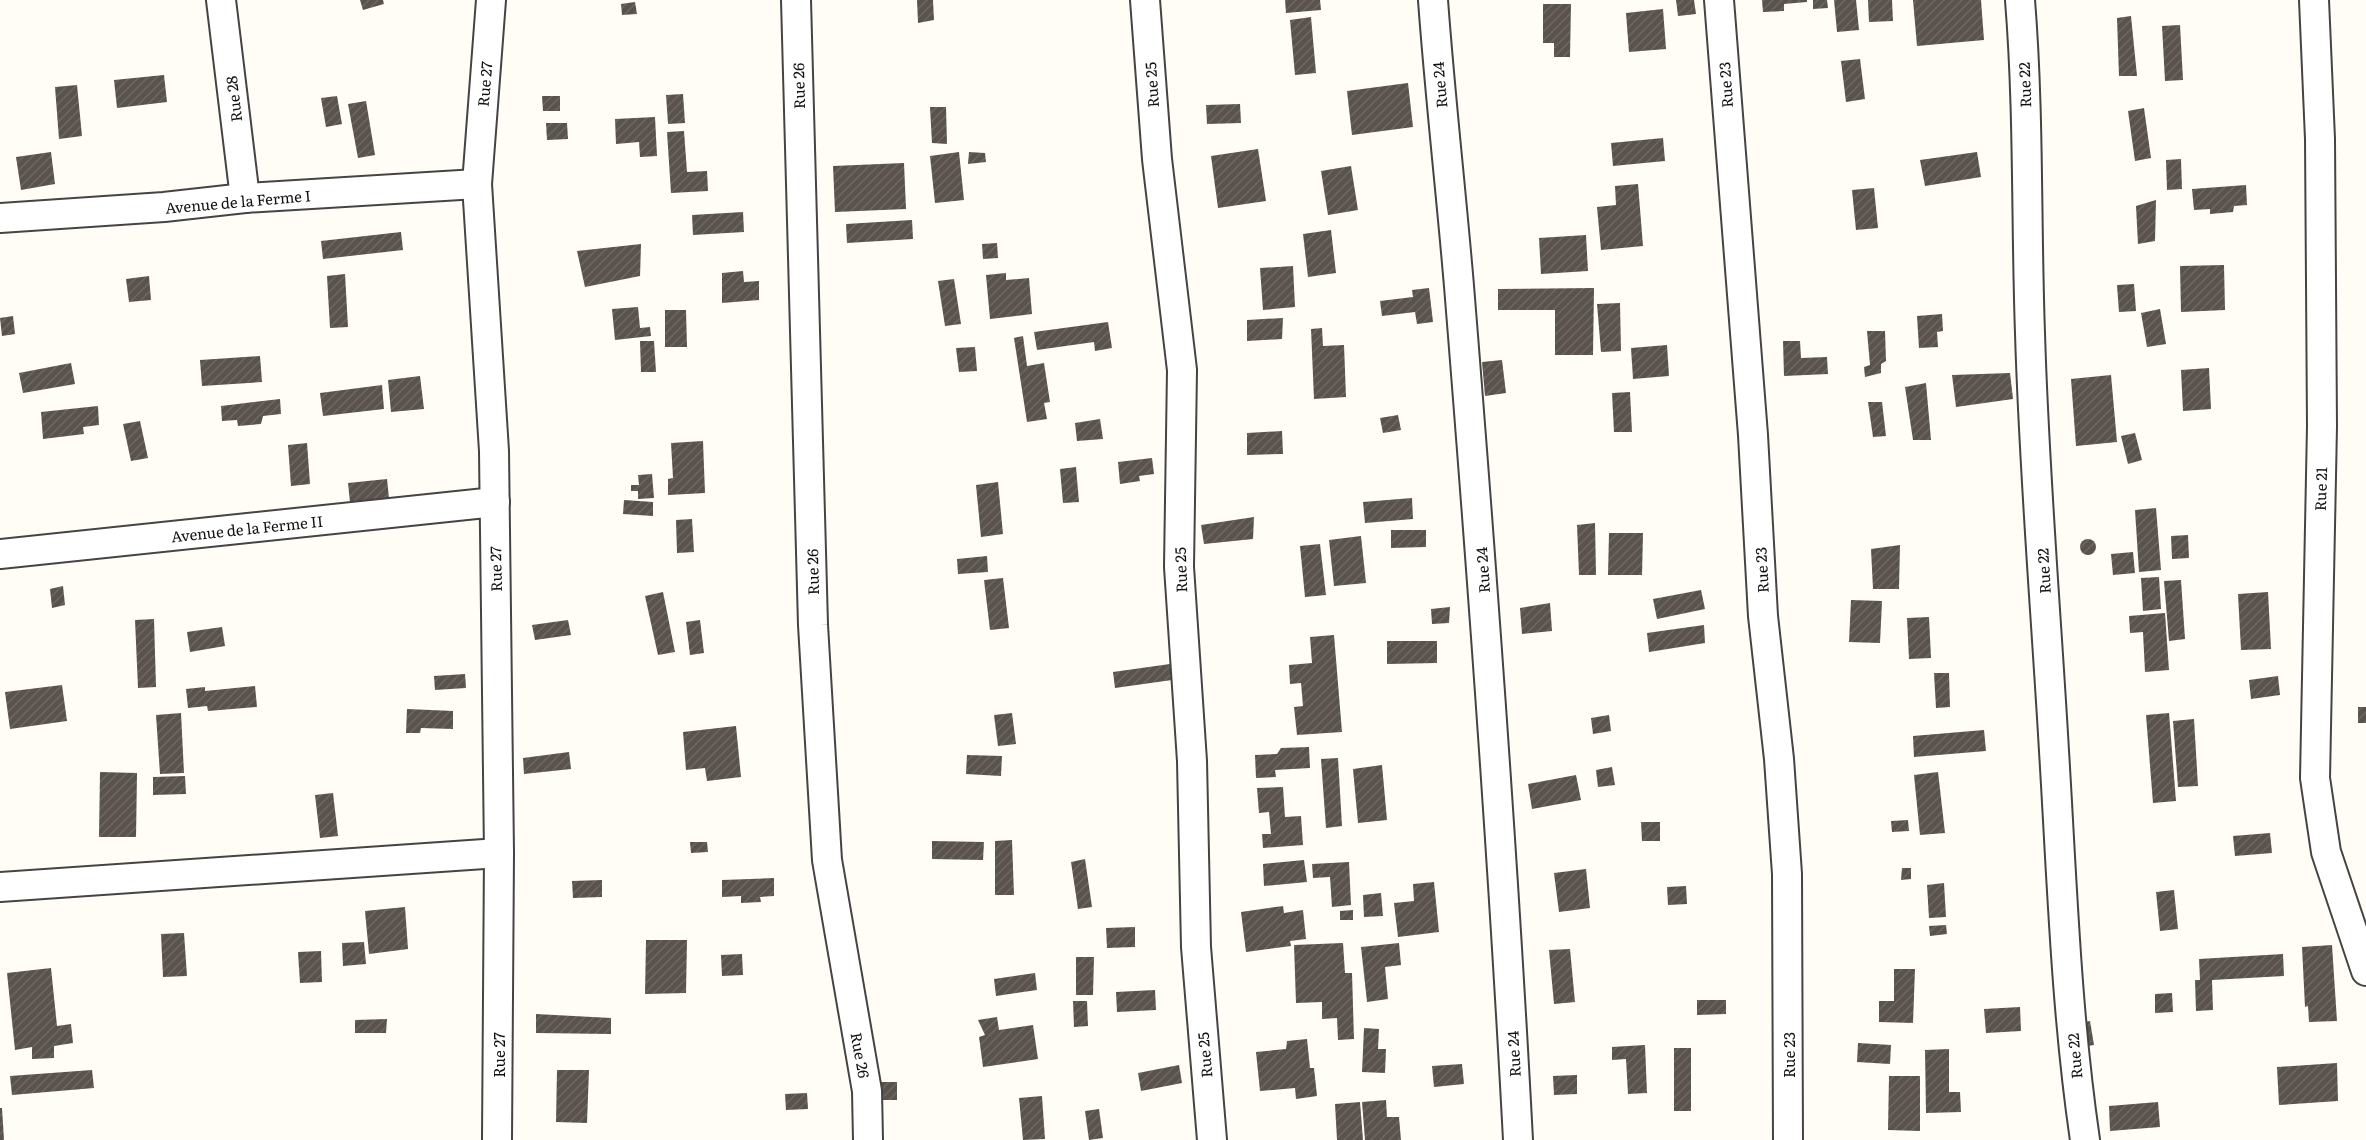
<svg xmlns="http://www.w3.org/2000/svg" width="2366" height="1140" font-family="Literata,serif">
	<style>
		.building { fill: url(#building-hatch) }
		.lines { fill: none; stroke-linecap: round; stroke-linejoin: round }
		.minor-casing { stroke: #444; stroke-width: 32 }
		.minor { stroke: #fff; stroke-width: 28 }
		.labels { text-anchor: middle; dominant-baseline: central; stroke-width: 6; stroke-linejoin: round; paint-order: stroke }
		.street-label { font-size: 15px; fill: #111; stroke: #fff }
	</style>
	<defs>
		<pattern id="building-hatch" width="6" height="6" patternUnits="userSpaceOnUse" patternTransform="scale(1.5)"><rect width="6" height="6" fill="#5a524d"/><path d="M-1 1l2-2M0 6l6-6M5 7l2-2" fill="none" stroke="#6d6662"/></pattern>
	</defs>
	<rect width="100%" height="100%" fill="#fffdf5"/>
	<g class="building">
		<polygon points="360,0 383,0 384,4 363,10"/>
		<polygon points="917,0 933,0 934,20 918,23"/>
		<polygon points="1285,0 1320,0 1321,10 1286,13"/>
		<polygon points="1676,0 1694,0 1696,14 1678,16"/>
		<polygon points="1762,0 1807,0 1807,2 1784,4 1784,11 1763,12"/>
		<polygon points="1813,0 1827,0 1828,8 1813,9"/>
		<polygon points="1834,0 1856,0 1859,30 1837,32"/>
		<polygon points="1868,0 1892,0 1893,21 1869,22"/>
		<polygon points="1913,0 1981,0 1984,40 1917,46"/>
		<polygon points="635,2 637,14 622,15 621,4"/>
		<polygon points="1543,4 1571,4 1570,57 1554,57 1554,43 1543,43"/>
		<polygon points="1663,9 1666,49 1629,52 1626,13"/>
		<polygon points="2131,16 2137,76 2119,76 2117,18"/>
		<polygon points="1311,17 1316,73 1295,75 1290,20"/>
		<polygon points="2180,25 2183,80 2165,81 2162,26"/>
		<polygon points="1860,59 1865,99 1846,102 1841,61"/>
		<polygon points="164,75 167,102 117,108 114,80"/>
		<polygon points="1408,83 1413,127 1352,135 1347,91"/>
		<polygon points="77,85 82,136 59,139 55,87"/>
		<polygon points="683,94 685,123 668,124 666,95"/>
		<polygon points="337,96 342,124 326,127 321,98"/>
		<polygon points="542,96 560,96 560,111 543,111"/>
		<polygon points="366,101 375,155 358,158 348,104"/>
		<polygon points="1240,104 1241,123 1207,124 1206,105"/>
		<polygon points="930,107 946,107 947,144 932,143"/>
		<polygon points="2144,108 2151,158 2135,161 2128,111"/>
		<polygon points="655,117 657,156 640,157 639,142 616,144 615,119"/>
		<polygon points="546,123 567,123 568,139 547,140"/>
		<polygon points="684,131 687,172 707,171 708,191 671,193 667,132"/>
		<polygon points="1663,138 1665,161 1613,166 1611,143"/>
		<polygon points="1258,149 1266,201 1218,208 1211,156"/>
		<polygon points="51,152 55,184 21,190 16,157"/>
		<polygon points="959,152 964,200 935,203 930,156"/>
		<polygon points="969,152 985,153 986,162 968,164"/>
		<polygon points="1977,152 1981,177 1925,186 1920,160"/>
		<polygon points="2181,159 2182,189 2167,190 2166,160"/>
		<polygon points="904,163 906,209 835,212 833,166"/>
		<polygon points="1351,166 1358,210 1328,215 1321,171"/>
		<polygon points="1638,184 1643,246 1601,250 1597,207 1616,205 1615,186"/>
		<polygon points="2246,185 2247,205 2234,206 2233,212 2210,214 2210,209 2194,210 2192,189"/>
		<polygon points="1874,188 1878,228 1856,230 1852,190"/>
		<polygon points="2156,200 2155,241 2138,244 2136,206"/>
		<polygon points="743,212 744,232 693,235 692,215"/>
		<polygon points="912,220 913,239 847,243 846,224"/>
		<polygon points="1331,230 1336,273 1308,277 1303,234"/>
		<polygon points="401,232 403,250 323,259 321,241"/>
		<polygon points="1586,235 1588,271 1541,274 1539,238"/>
		<polygon points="997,243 998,258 983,259 982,244"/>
		<polygon points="641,244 640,276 585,287 577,251"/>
		<polygon points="2224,265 2225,310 2181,312 2180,266"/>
		<polygon points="1293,266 1295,307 1263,310 1260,268"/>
		<polygon points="743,271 744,282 759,281 759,300 722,303 722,273"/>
		<polygon points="1006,273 1006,280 1029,278 1032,314 990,319 986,275"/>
		<polygon points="345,274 348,327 330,328 327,276"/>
		<polygon points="149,276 151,300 129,302 126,279"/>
		<polygon points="954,279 961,324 945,326 938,281"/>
		<polygon points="2134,284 2136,311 2119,312 2117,285"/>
		<polygon points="1429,288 1433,322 1417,324 1415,312 1382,316 1380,301 1413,297 1412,290"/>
		<polygon points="1594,288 1593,355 1555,355 1555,310 1498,310 1498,289"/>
		<polygon points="1620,303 1621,351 1601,352 1597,304"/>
		<polygon points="638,307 640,328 650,327 651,336 615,340 612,309"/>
		<polygon points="2160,309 2166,344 2147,347 2141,313"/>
		<polygon points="665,310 686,310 687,347 665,347"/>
		<polygon points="1942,314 1943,331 1937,332 1938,347 1919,348 1917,316"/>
		<polygon points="13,316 15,334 2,336 0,318"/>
		<polygon points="1283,318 1282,339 1247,341 1247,320"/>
		<polygon points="1108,322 1112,348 1095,351 1094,342 1037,350 1034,332"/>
		<polygon points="1322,328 1323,346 1344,345 1346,397 1314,399 1311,329"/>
		<polygon points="1867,331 1885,331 1886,361 1881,364 1881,373 1865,377 1864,367 1870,365"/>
		<polygon points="1023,336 1027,366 1044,363 1050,402 1044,403 1047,419 1027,422 1014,338"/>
		<polygon points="640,341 654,341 656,372 641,372"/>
		<polygon points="1783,341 1800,341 1801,358 1827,357 1828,374 1784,376"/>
		<polygon points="1667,345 1669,376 1633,379 1631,348"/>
		<polygon points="975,347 977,371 959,372 956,348"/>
		<polygon points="260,356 262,382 202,386 200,360"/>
		<polygon points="1502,360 1506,393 1485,396 1482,362"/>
		<polygon points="71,363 75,384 23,393 19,373"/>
		<polygon points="2209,368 2211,409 2183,411 2181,370"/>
		<polygon points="2010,373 2013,399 1956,407 1952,375"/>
		<polygon points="2111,375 2117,442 2076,446 2071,379"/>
		<polygon points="420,376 424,409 391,412 388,380"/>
		<polygon points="1926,383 1931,440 1913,440 1905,387"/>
		<polygon points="382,385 384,409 323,416 320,393"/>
		<polygon points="1630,392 1632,432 1614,432 1612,393"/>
		<polygon points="280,399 281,414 263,416 261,424 238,426 237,420 222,421 221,406"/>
		<polygon points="1868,402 1882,402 1886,436 1873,437"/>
		<polygon points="98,406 99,425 83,427 84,434 43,439 41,412"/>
		<polygon points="1398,415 1401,430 1383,433 1380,418"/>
		<polygon points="1100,419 1103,439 1077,441 1075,423"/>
		<polygon points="140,421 148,458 131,461 123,424"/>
		<polygon points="1282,431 1283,454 1247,455 1247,433"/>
		<polygon points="2135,433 2142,460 2128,464 2121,436"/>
		<polygon points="703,441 705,493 668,495 668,479 673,478 671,443"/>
		<polygon points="307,443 310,484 291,486 288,445"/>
		<polygon points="1152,458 1154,474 1139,476 1140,481 1120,484 1118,462"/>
		<polygon points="1076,467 1079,502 1063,503 1060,469"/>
		<polygon points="652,474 654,498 638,499 638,491 631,491 631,485 639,485 638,475"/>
		<polygon points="387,479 390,508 351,512 348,483"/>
		<polygon points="998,482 1003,534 981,537 976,485"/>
		<polygon points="1412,498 1413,519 1365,523 1363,502"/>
		<polygon points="624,500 653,502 653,516 623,514"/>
		<polygon points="2156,508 2161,570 2139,572 2135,510"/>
		<polygon points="1254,517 1253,539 1204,544 1201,525"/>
		<polygon points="692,519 694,552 677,553 676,520"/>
		<polygon points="1595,523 1596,575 1579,575 1577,525"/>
		<polygon points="1391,530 1426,530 1426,547 1391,548"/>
		<polygon points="1609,533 1643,533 1642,575 1608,575"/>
		<polygon points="2188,535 2189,558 2172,559 2171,536"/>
		<polygon points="1361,536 1366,583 1334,586 1329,540"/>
		<circle cx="2088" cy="547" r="8"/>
		<polygon points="1320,544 1326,595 1305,597 1300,546"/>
		<polygon points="1900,545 1899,589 1873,589 1871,549"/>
		<polygon points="2133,552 2135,573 2113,575 2111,554"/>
		<polygon points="987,556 988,572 958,574 957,559"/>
		<polygon points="2159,577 2161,609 2143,611 2141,578"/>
		<polygon points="1003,578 1009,628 990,630 984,580"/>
		<polygon points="2181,580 2185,639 2169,641 2164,581"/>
		<polygon points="63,586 65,605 52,608 50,589"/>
		<polygon points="1701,590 1705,609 1657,619 1653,599"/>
		<polygon points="663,592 675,652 658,655 645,596"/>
		<polygon points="2268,592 2271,649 2241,650 2238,594"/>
		<polygon points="1851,600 1882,601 1880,643 1849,642"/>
		<polygon points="1550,603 1552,631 1522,634 1520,608"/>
		<polygon points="1450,607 1449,623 1432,624 1431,609"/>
		<polygon points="2165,613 2169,670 2145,672 2143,632 2130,633 2129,616"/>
		<polygon points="1929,617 1931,658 1909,659 1907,618"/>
		<polygon points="154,619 156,687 138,688 135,620"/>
		<polygon points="568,620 571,635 535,640 532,625"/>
		<polygon points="700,620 704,653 690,655 686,622"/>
		<polygon points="1704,625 1705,643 1649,652 1647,633"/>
		<polygon points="222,627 225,646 190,652 187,632"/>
		<polygon points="1334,635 1342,732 1297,735 1294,707 1303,706 1301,683 1290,684 1289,665 1312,663 1310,637"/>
		<polygon points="1387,641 1437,641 1437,663 1387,664"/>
		<polygon points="1170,664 1172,680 1115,688 1113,672"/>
		<polygon points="1934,673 1949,673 1950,707 1936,708"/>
		<polygon points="465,674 466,688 435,690 434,676"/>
		<polygon points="2278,676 2280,695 2251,699 2249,680"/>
		<polygon points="62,685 67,721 10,729 5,692"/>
		<polygon points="255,686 257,707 208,711 207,706 188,708 186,689 205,687 205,691"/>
		<rect x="2358" y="707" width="8" height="16"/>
		<polygon points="407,709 453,711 453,729 421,728 420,733 406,733"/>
		<polygon points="181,713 184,773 160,774 156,715"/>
		<polygon points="1012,713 1016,744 998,746 994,715"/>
		<polygon points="2169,713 2176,801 2153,803 2146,715"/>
		<polygon points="1609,715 1611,731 1593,734 1591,718"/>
		<polygon points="2194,719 2198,786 2178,787 2173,721"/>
		<polygon points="736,726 741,777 707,781 705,768 686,770 683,732"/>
		<polygon points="1984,730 1986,751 1914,757 1913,736"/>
		<polygon points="1309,747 1310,768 1275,770 1276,777 1256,778 1255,755 1277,754 1281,748"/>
		<polygon points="569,752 571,769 524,774 523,758"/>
		<polygon points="967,755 1002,756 1001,776 966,774"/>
		<polygon points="1338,758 1342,826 1326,828 1321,759"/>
		<polygon points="1382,765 1387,820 1358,823 1353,769"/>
		<polygon points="1612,767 1615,785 1598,787 1596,770"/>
		<polygon points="100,772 137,773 136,837 99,837"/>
		<polygon points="1938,772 1945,833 1920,835 1914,775"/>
		<polygon points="1576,775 1581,800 1532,809 1528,784"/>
		<polygon points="185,776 186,794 153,795 153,777"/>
		<polygon points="1283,787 1285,817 1301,816 1303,845 1263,848 1262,834 1271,834 1269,812 1259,813 1257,788"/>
		<polygon points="333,793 338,836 320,838 315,795"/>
		<polygon points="1908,820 1909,831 1892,832 1891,821"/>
		<polygon points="1641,822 1660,822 1660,841 1642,841"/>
		<polygon points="2270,833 2272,853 2235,856 2233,836"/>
		<polygon points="1012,840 1014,895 995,895 995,841"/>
		<polygon points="932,841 984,842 983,860 932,859"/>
		<polygon points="690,842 707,842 708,852 691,853"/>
		<polygon points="1085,859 1092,907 1078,909 1071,862"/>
		<polygon points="1304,860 1307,882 1264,886 1263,864"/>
		<polygon points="1349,862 1351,905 1332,907 1330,877 1313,878 1312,864"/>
		<polygon points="1902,868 1911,868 1911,879 1901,880"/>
		<polygon points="1586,869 1590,908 1559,912 1554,873"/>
		<polygon points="774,878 774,896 760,897 761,902 741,903 741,896 722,897 722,880"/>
		<polygon points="602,880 602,897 573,898 572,881"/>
		<polygon points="1434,882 1439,932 1398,937 1394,903 1414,901 1413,884"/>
		<polygon points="1944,883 1946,917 1929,918 1927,885"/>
		<polygon points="1686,886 1687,904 1668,905 1667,887"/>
		<polygon points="2174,890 2178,929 2160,931 2156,892"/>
		<polygon points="1381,893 1383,916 1364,917 1363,895"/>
		<polygon points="1283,906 1284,913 1303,910 1306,939 1290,941 1291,946 1246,952 1241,912"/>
		<polygon points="405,907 408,949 369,954 365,911"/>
		<polygon points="1353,910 1353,920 1340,920 1340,911"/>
		<polygon points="1946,925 1947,934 1930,936 1929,926"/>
		<polygon points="1135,927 1135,947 1107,948 1106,928"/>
		<polygon points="184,933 187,976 163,977 161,934"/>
		<polygon points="646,940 687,940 686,993 645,994"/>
		<polygon points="364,942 366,964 343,966 342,943"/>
		<polygon points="1343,943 1345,973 1352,973 1354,1039 1338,1040 1337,1018 1322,1019 1322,1002 1296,1003 1294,945"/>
		<polygon points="1399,943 1401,965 1385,967 1388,999 1367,1002 1361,947"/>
		<polygon points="2332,945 2337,1021 2309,1022 2308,1006 2305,1007 2302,947"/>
		<polygon points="1570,949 1575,1002 1554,1004 1549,950"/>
		<polygon points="321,951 322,982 300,983 298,952"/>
		<polygon points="742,954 743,975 722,976 721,955"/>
		<polygon points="2283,954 2284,976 2212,980 2213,1010 2196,1011 2195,980 2200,980 2199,959"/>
		<polygon points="1076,957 1094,957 1093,995 1076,995"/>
		<polygon points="51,968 57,1026 71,1024 73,1043 54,1046 54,1058 32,1059 32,1047 15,1050 7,973"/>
		<polygon points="1894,969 1915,969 1913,1023 1879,1022 1879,1001 1894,1001"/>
		<polygon points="1035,973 1037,990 996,996 994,979"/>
		<polygon points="1155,990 1156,1010 1117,1012 1116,992"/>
		<polygon points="2172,993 2173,1012 2155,1013 2155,994"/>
		<polygon points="1697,1000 1726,1000 1726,1014 1697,1015"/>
		<polygon points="1073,1001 1087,1001 1088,1026 1074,1027"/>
		<polygon points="2020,1007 2021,1031 1986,1033 1984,1009"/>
		<polygon points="536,1014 611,1018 611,1034 536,1033"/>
		<polygon points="997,1017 999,1030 1033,1025 1038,1059 983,1067 979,1037 985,1035 978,1020"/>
		<polygon points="387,1019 386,1033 355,1033 355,1020"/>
		<polygon points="2090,1021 2094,1045 2081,1047 2076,1024"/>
		<polygon points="1364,1028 1379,1029 1378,1049 1386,1049 1385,1073 1362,1072"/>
		<polygon points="1307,1039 1310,1068 1314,1068 1317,1096 1296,1099 1295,1088 1260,1091 1256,1052 1286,1049 1287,1041"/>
		<polygon points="1858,1043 1891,1045 1890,1064 1857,1062"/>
		<polygon points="1645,1045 1647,1093 1628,1094 1626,1059 1612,1060 1612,1047"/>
		<rect x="1674" y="1048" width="17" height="63"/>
		<polygon points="1949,1049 1949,1092 1960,1092 1961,1112 1926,1113 1925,1050"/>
		<polygon points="2337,1063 2338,1101 2279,1105 2277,1067"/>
		<polygon points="1462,1064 1464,1084 1434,1087 1432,1066"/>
		<polygon points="1179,1065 1182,1083 1141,1091 1138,1073"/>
		<polygon points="92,1070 94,1088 12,1095 10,1076"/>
		<polygon points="557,1070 589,1070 587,1123 556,1122"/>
		<polygon points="1577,1075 1577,1094 1554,1095 1553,1076"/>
		<polygon points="1889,1076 1920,1076 1920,1131 1888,1130"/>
		<polygon points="877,1082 897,1082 897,1100 878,1100"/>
		<polygon points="807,1093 808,1109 786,1110 785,1094"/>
		<polygon points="1042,1096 1045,1139 1023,1140 1019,1098"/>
		<polygon points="1386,1100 1387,1117 1399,1117 1401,1140 1365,1140 1362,1102"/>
		<polygon points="1360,1102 1363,1140 1337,1140 1335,1104"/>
		<polygon points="2158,1102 2160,1127 2110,1131 2109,1106"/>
		<polygon points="0,1108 2,1108 4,1140 0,1140"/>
		<polygon points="1099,1109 1103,1138 1089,1140 1085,1111"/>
	</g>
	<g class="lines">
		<g class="minor-casing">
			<g id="minor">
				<polyline points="221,0 245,198"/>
				<polyline points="491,0 477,184 494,451 499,853 497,1140"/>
				<polyline points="796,0 813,625 827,860 867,1091 868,1140"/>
				<polyline points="1145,0 1157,159 1182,370 1179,567 1192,761 1196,947 1212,1140"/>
				<path d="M1433 0C1440 96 1451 191 1459 286 1482 570 1503 855 1518 1140"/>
				<polyline points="1719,0 1753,435 1763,616 1779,759 1787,874 1788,1140"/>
				<path d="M2020 0C2029 111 2026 222 2030 333 2034 472 2046 612 2054 751 2062 881 2066 1011 2085 1140"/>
				<polyline points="2314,0 2320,139 2322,426 2315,778 2326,852 2366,971"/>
				<polyline points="0,218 164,207 245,198 477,184"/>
				<polyline points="0,554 495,502"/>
				<polyline points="0,887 499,853"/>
			</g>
		</g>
		<use href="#minor" class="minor"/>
	</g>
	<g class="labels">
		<g class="street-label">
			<text transform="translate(484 84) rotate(-85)">Rue 27</text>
			<text transform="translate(1151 85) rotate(-94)">Rue 25</text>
			<text transform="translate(1439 85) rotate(-95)">Rue 24</text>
			<text transform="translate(1725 85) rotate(-94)">Rue 23</text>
			<text transform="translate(2024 85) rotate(-92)">Rue 22</text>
			<text transform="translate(798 86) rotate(-91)">Rue 26</text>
			<text transform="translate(233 99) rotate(-97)">Rue 28</text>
			<text transform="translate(238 201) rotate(-5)">Avenue de la Ferme I</text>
			<text transform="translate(2320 489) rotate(-88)">Rue 21</text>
			<text transform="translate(247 528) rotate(-6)">Avenue de la Ferme II</text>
			<text transform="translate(495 569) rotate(-91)">Rue 27</text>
			<text transform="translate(1180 570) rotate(-92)">Rue 25</text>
			<text transform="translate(1482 570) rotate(-94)">Rue 24</text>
			<text transform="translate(1761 570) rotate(-93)">Rue 23</text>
			<text transform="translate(2043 571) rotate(-93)">Rue 22</text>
			<text transform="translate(812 572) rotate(-91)">Rue 26</text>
			<text transform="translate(1513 1054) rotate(-93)">Rue 24</text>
			<text transform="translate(498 1055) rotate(-90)">Rue 27</text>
			<text transform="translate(861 1055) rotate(80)">Rue 26</text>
			<text transform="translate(1204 1055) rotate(-95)">Rue 25</text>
			<text transform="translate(1788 1055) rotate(-90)">Rue 23</text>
			<text transform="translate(2074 1056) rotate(-95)">Rue 22</text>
		</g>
	</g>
</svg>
